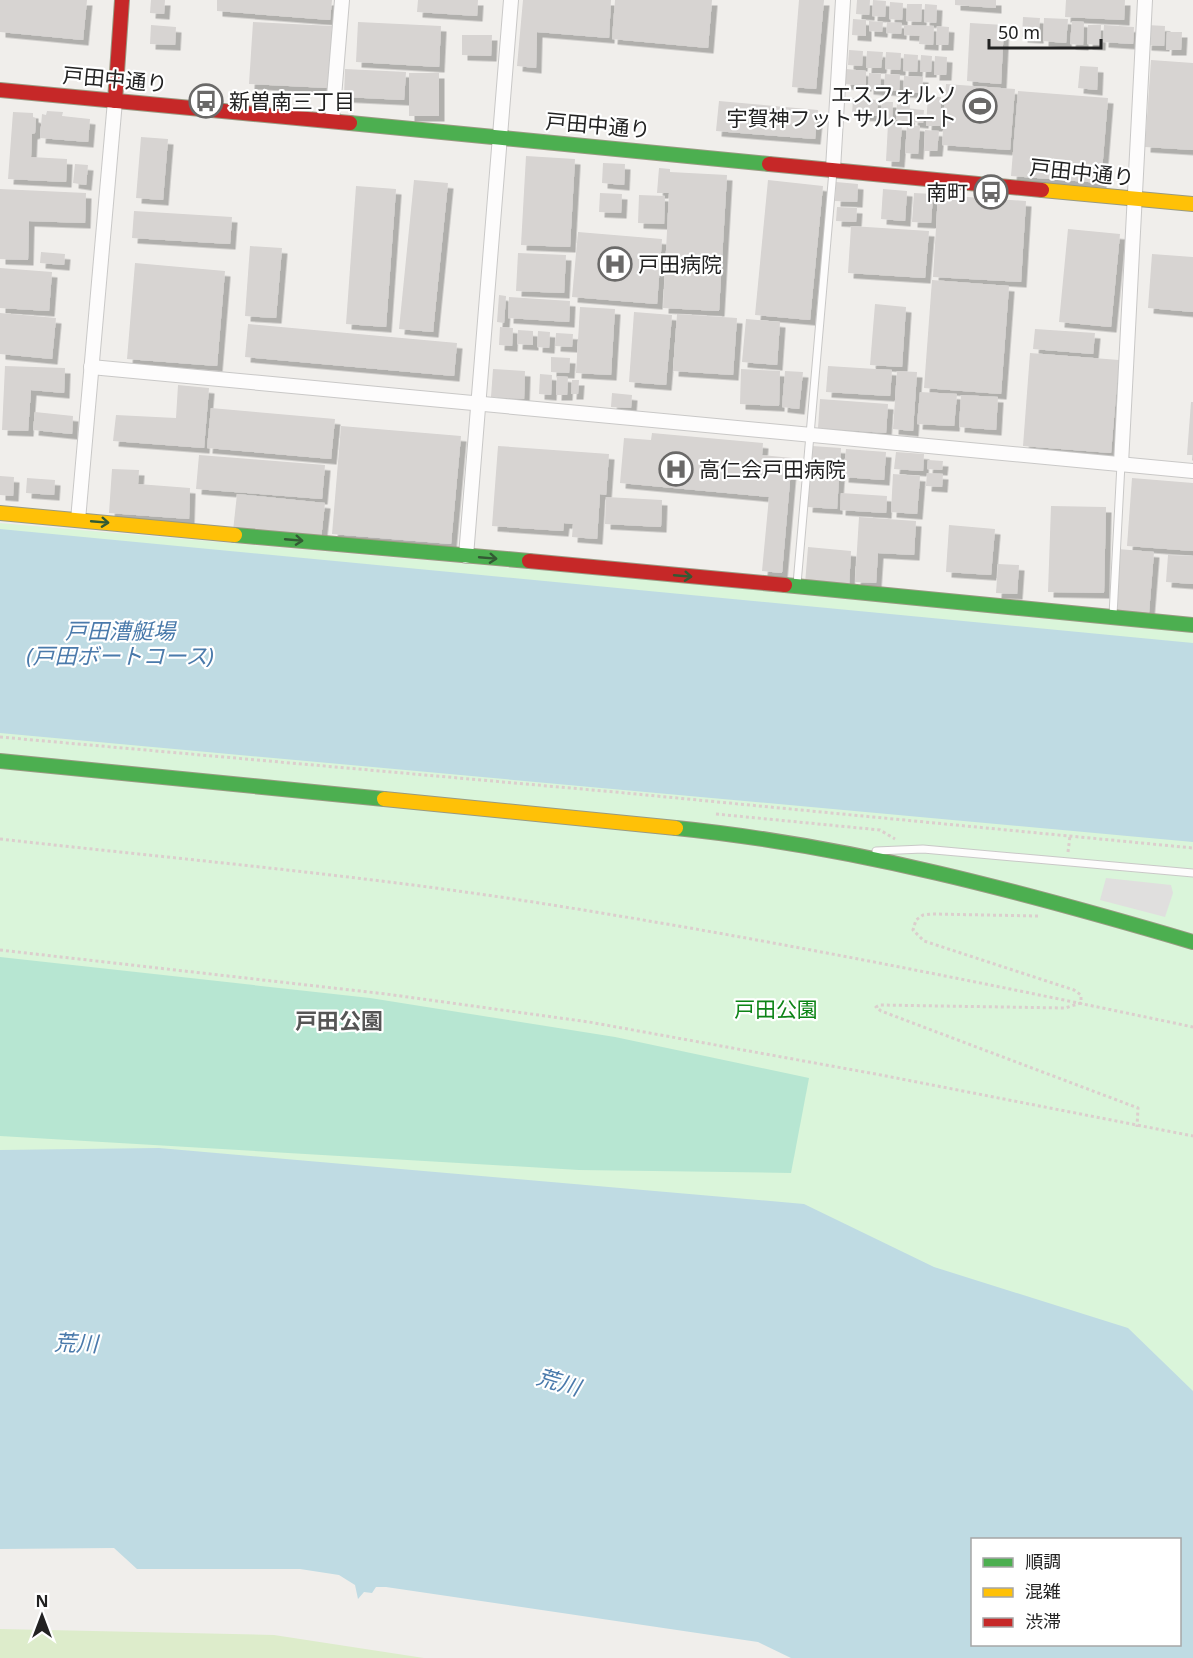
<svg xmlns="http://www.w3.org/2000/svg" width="1193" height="1658" font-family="'Noto Sans','Noto Sans JP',sans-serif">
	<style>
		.grass { fill: #ddeccb }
		.park { fill: #daf5da }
		.pitch { fill: #b7e6d2 }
		.parking { fill: #e0dfde }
		.water { fill: #bfdbe3; fill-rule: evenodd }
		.building { fill: #d7d4d2; filter: url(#shadow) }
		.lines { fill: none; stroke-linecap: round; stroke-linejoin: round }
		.lane-casing { stroke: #c9c8c7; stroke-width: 9 }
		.street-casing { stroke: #c9c8c7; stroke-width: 16 }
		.fast-casing { stroke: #999a82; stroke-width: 16 }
		.slow-casing { stroke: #999a82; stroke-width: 16 }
		.jam-casing { stroke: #999a82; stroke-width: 16 }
		.path { stroke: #dccecd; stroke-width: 3; stroke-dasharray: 3 3; stroke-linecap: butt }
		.lane { stroke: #fdfcfc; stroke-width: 7 }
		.street { stroke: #fdfcfc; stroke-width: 14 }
		.fast { stroke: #4caf50; stroke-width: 14 }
		.slow { stroke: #ffc107; stroke-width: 14 }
		.jam { stroke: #c62828; stroke-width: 14 }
		.oneway { stroke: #335a34 }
		.labels { text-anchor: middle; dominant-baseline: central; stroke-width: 4.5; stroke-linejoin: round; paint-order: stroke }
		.street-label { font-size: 21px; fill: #222; stroke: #fff }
		.poi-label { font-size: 21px; fill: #222; stroke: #fff; text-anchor: start }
		.park-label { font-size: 21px; fill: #0c8416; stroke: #fff }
		.water-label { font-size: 22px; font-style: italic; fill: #4a7aab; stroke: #fff }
		.neighbourhood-label { font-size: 22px; font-weight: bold; fill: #555; stroke: #fff }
	</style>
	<defs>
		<filter id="shadow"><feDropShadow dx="5.5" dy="5.5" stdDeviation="0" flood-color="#0004"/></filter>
	</defs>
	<rect width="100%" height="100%" fill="#f0eeeb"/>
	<polygon class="grass" points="0,1629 274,1635 424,1658 0,1658"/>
	<polygon class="park" points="0,523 1193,627 1193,1564 1180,1540 0,1341"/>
	<polygon class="pitch" points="0,957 370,998 615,1037 809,1078 791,1173 579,1170 0,1136"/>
	<polygon class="parking" points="1106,878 1171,885 1173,893 1165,917 1100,900"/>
	<g class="water">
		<polygon points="0,529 1193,643 1193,842 0,733"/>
		<path d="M159 1148 804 1204 934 1267 1128 1328 1193 1391V1658H791L758 1642 386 1587H376L372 1593 364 1592 358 1599 355 1585 339 1575 300 1569H137L114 1548 0 1549V1150ZM972 1540H1180V1644H972Z"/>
	</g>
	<g class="building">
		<polygon points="0,0 87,0 83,40 0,32"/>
		<polygon points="151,0 165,0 164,14 150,13"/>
		<polygon points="217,0 332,0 330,20 217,11"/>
		<polygon points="418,0 478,0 477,16 417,12"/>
		<polygon points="523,0 611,0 609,38 537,32 536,68 517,66"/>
		<polygon points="615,0 712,0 708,48 612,39"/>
		<polygon points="799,0 824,0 816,89 792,87"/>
		<polygon points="857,0 870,0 869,15 856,14"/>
		<polygon points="873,0 886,1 885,17 872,16"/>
		<polygon points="955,0 996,0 996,8 955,5"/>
		<polygon points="1066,0 1125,0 1124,20 1065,17"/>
		<polygon points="890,2 903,3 902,20 889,19"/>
		<polygon points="907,4 922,4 921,22 906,21"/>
		<polygon points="925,4 937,5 936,23 924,22"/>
		<polygon points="1023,17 1040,18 1038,38 1022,37"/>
		<polygon points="1044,18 1068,19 1066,43 1043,41"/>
		<polygon points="853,19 866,20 866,36 852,35"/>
		<polygon points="869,21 883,22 882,32 869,31"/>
		<polygon points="1072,21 1084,22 1083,45 1070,44"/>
		<polygon points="253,22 332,26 328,88 249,84"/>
		<polygon points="358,22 441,26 439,67 356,62"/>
		<polygon points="887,22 902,23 901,34 886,33"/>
		<polygon points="970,23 1004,25 1001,84 967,81"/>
		<polygon points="151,25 176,27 175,45 150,44"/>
		<polygon points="904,25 934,26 933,45 919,44 920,36 904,35"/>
		<polygon points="1088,25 1101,25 1100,45 1087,44"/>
		<polygon points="1104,25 1134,27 1133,44 1103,42"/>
		<polygon points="1147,25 1165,26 1164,46 1146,45"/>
		<polygon points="937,26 949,27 948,45 936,45"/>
		<polygon points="1167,32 1182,32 1181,50 1166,50"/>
		<polygon points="462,35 492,35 491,56 462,55"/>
		<polygon points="849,50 863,51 862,66 848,65"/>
		<polygon points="867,51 883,52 881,68 866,68"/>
		<polygon points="886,52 901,53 900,70 885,69"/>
		<polygon points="904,54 918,55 917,72 903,71"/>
		<polygon points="921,55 932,56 931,72 920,72"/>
		<polygon points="935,56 947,57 946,75 934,75"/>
		<polygon points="1151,60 1193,63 1193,150 1145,147"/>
		<polygon points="1080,66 1098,67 1097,90 1078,88"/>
		<polygon points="345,69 406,72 404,100 344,97"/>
		<polygon points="846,69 866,71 866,86 845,84"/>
		<rect x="409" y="73" width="30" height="43"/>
		<polygon points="869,73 881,74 880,90 868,89"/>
		<polygon points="885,74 900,75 899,91 884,90"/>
		<polygon points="904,76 923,77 922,93 903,92"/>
		<polygon points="946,84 1015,89 1010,150 942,145"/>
		<polygon points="1018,91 1108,98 1101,183 1011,176"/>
		<polygon points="928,96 941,97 940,126 926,126"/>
		<polygon points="853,98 878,100 877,116 852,115"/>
		<polygon points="719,101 818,110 815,139 716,131"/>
		<polygon points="882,102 893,102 892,122 880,121"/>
		<polygon points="897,103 910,104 909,121 896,120"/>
		<polygon points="913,109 924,110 923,123 912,122"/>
		<polygon points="47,111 63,112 62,116 90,119 88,142 40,138 42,114 46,115"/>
		<polygon points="13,112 33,113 33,117 36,118 35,133 32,134 31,157 67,159 66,182 8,179"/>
		<polygon points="888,124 902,125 899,162 886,161"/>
		<polygon points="907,125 920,126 918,154 905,153"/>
		<polygon points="925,130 939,131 937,151 924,151"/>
		<polygon points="141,137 168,139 163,200 136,198"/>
		<polygon points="526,156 575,159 570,247 521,245"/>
		<polygon points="603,163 625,164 624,185 602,183"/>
		<polygon points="75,164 88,165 86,185 73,183"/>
		<polygon points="659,168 670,169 670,172 727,175 719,311 663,308 669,193 657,193"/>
		<polygon points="414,180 448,183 433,332 399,329"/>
		<polygon points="768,180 823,186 810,320 755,315"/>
		<polygon points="836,182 858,184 857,202 835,201"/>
		<polygon points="356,186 396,189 386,327 346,324"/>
		<polygon points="0,189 86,193 85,223 29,221 28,260 0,259"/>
		<polygon points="883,189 907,191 905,221 881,219"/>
		<polygon points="600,193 622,194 621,213 599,212"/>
		<polygon points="914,193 933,194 931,223 912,222"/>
		<polygon points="639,195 665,196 664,224 638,223"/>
		<polygon points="938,195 1026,201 1021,282 933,277"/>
		<polygon points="837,207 857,208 856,222 836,221"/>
		<polygon points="134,211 232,217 230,244 132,238"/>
		<polygon points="851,226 929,231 925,278 848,273"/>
		<polygon points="1068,229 1120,234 1111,327 1059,322"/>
		<polygon points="578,232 662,239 657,304 572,297"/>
		<polygon points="250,246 282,248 276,318 245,316"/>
		<polygon points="41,252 65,254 64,265 40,263"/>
		<polygon points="518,253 566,255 564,293 516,291"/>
		<polygon points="1152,254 1193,257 1193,312 1148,308"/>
		<polygon points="135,263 225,271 217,366 127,359"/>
		<polygon points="0,268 52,272 49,311 0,308"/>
		<polygon points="932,280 1009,286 1001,394 924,388"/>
		<polygon points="499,295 506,296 504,323 497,322"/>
		<polygon points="509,297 570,301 569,322 508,318"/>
		<polygon points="875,304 906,307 902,367 870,365"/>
		<polygon points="580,307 615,309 611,375 576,373"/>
		<polygon points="634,312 672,315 666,385 629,382"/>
		<polygon points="0,313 56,318 52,359 0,354"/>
		<polygon points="677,314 737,318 733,375 673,371"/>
		<polygon points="746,319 780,322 777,365 742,362"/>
		<polygon points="248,324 457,343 454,376 245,357"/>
		<polygon points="500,327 513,328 512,346 499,345"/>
		<polygon points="1035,329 1095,333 1093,354 1033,349"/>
		<polygon points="518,330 533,331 533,345 517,344"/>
		<polygon points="538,331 550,332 549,348 537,347"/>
		<polygon points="556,333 573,334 572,347 555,346"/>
		<polygon points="1030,353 1119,360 1111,453 1023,446"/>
		<polygon points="551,357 570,358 569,373 551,372"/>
		<polygon points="5,366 65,368 64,393 31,390 28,431 2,430"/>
		<polygon points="828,366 892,370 890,396 826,392"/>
		<polygon points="493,369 525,371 524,399 491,397"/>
		<polygon points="741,369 780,371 779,406 740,404"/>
		<polygon points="785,371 803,372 799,409 782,407"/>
		<polygon points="897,371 917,372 913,431 893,429"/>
		<polygon points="540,374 552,375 551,395 539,394"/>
		<polygon points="557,376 568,377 567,395 556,395"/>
		<polygon points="572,380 579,380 578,394 571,394"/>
		<polygon points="178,385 209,388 204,448 113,441 116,415 176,418"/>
		<polygon points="920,392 957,394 954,426 917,424"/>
		<polygon points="612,393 632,395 631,408 611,407"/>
		<polygon points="961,395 998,397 996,430 959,427"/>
		<polygon points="820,399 888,404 886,433 818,428"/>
		<polygon points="1191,402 1193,402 1193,455 1187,455"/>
		<polygon points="211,408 335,419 331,459 207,448"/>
		<polygon points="35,412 73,416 72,434 33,430"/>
		<polygon points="341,426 461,436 451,544 332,534"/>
		<polygon points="652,433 763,443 762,455 792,458 782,573 762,571 769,497 620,483 624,438 651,440"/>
		<polygon points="498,446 609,454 606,495 600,494 597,539 572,537 573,524 564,523 563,531 492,526"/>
		<polygon points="812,446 841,448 837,509 807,507"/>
		<polygon points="846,449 886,452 884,480 843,477"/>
		<polygon points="896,452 924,454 923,471 894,469"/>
		<polygon points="199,455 325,465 322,499 196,489"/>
		<polygon points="928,460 943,461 942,470 927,469"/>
		<polygon points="112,469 139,470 138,484 190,488 189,519 109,513"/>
		<polygon points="927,473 943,474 942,487 926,486"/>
		<polygon points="893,474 920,476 917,514 891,512"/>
		<polygon points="0,476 14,477 13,496 0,495"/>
		<polygon points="27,478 55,480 54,495 26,493"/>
		<polygon points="1132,478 1193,483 1193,551 1127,546"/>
		<polygon points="841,493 887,496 886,513 840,510"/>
		<polygon points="237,494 325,503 321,539 233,531"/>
		<polygon points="606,497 662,500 661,527 605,524"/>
		<polygon points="1051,506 1106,507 1104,593 1048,592"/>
		<polygon points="859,517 916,521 914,555 878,553 876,583 855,582"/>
		<polygon points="949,525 995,529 991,575 946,572"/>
		<polygon points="808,547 851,551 849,587 805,584"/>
		<polygon points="1118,549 1154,552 1149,613 1114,610"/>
		<polygon points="1168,555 1193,556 1193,584 1166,582"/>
		<polygon points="998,564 1019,565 1017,594 996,593"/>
	</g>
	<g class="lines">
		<g class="lane-casing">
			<g id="lane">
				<polyline points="797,584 833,171"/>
				<polyline points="1113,615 1121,464"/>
				<polyline points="876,851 923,849 1193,873"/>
			</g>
		</g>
		<g class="street-casing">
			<g id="street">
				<polyline points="332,121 342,0"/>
				<polyline points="833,169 843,0"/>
				<polyline points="91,367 1193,471"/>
				<polyline points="1121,464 1145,0"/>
				<polyline points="78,520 115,101"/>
				<polyline points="466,556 511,0"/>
			</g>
		</g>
		<g class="fast-casing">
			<g id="fast">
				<polyline points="350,123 769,164"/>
				<polyline points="235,535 529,561"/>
				<polyline points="785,585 1193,625"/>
				<polyline points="0,761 384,799"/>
				<path d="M676 828C853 846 1023 892 1193 942"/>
			</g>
		</g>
		<g class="slow-casing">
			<g id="slow">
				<polyline points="1042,190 1193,204"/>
				<polyline points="0,513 235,535"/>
				<polyline points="384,799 676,828"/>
			</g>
		</g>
		<g class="jam-casing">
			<g id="jam">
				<polyline points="0,90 350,123"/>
				<polyline points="115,101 122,0"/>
				<polyline points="769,164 1042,190"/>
				<polyline points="529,561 785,585"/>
			</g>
		</g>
		<g class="path">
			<polyline points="0,737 615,792 1193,848"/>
			<polyline points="716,814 880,830 895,839"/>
			<path d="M0 839C169 858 338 873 507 898 737 933 966 979 1193 1027"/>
			<polyline points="1068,852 1070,836"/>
			<polyline points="1038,916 933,914 923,915 916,920 913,930 924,941 1074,990 1081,995 1081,1003 1065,1008 880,1005 876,1007 881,1011 1138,1108 1137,1127"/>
			<polyline points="0,950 386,994 589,1022 881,1075 1193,1136"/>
		</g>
		<use href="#lane" class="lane"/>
		<use href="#street" class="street"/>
		<use href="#fast" class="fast"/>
		<use href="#slow" class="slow"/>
		<use href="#jam" class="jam"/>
	</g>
	<defs><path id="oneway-shaft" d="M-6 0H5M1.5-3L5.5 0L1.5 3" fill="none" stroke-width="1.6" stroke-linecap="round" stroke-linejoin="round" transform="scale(1.5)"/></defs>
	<g class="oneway">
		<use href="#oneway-shaft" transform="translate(100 522) rotate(5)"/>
		<use href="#oneway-shaft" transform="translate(294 540) rotate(5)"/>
		<use href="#oneway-shaft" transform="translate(488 558) rotate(5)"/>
		<use href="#oneway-shaft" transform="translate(683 576) rotate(5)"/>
	</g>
	<defs>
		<g id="bus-ring" transform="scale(1.725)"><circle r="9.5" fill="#fff" stroke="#6a6968" stroke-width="1.5"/><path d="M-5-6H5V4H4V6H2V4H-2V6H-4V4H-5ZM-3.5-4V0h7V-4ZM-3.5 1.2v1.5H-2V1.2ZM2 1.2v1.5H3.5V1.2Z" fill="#6a6968"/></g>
		<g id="stadium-ring" transform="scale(1.725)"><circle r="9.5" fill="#fff" stroke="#6a6968" stroke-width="1.5"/><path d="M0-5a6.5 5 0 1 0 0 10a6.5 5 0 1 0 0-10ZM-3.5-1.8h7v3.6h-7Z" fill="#6a6968"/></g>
		<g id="hospital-ring" transform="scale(1.725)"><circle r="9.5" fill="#fff" stroke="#6a6968" stroke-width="1.5"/><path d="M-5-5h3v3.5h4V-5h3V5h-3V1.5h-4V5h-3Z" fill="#6a6968"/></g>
	</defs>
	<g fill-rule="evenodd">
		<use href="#bus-ring" x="206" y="101"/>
		<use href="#stadium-ring" x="980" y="106"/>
		<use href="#bus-ring" x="991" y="192"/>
		<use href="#hospital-ring" x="615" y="264"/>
		<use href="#hospital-ring" x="676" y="469"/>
	</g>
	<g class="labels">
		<g class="street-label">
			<text transform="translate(115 79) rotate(5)">戸田中通り</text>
			<text transform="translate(598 125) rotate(5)">戸田中通り</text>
			<text transform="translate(1082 172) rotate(6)">戸田中通り</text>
		</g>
		<g class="poi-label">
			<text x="957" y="94" text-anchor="end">エスフォルソ<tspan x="957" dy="24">宇賀神フットサルコート</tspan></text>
			<text x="229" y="101">新曽南三丁目</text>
			<text x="968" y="192" text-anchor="end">南町</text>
			<text x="638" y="264">戸田病院</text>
			<text x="699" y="469">高仁会戸田病院</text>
		</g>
		<g class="park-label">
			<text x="776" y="1009">戸田公園</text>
		</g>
		<g class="water-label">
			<text x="120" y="630">戸田漕艇場<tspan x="120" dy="25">(戸田ボートコース)</tspan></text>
			<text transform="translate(76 1342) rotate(2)">荒川</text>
			<text transform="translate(559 1381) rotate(16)">荒川</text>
		</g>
		<g class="neighbourhood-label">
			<text x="339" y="1020">戸田公園</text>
		</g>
	</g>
	<rect x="971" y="1538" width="210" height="108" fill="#ffffff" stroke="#a7a7a7" stroke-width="1.5"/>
	<rect x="983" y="1558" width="30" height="9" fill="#4caf50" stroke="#a7a7a7" stroke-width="1.5"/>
	<text x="1025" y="1568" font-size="18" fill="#222222">順調</text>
	<rect x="983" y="1588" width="30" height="9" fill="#ffc107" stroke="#a7a7a7" stroke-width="1.5"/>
	<text x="1025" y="1598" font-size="18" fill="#222222">混雑</text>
	<rect x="983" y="1618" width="30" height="9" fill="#c62828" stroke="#a7a7a7" stroke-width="1.5"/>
	<text x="1025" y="1628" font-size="18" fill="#222222">渋滞</text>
	<g transform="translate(42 1616)" stroke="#ffffff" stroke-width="4.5" paint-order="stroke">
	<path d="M0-4.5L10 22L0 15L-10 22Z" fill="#222222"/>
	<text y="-9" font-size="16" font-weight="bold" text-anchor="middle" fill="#222222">N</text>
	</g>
	<path d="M989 39v9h112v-9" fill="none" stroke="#222222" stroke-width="3"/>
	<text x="998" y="39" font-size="18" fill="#222222" stroke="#ffffff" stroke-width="4.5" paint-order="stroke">50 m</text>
</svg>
